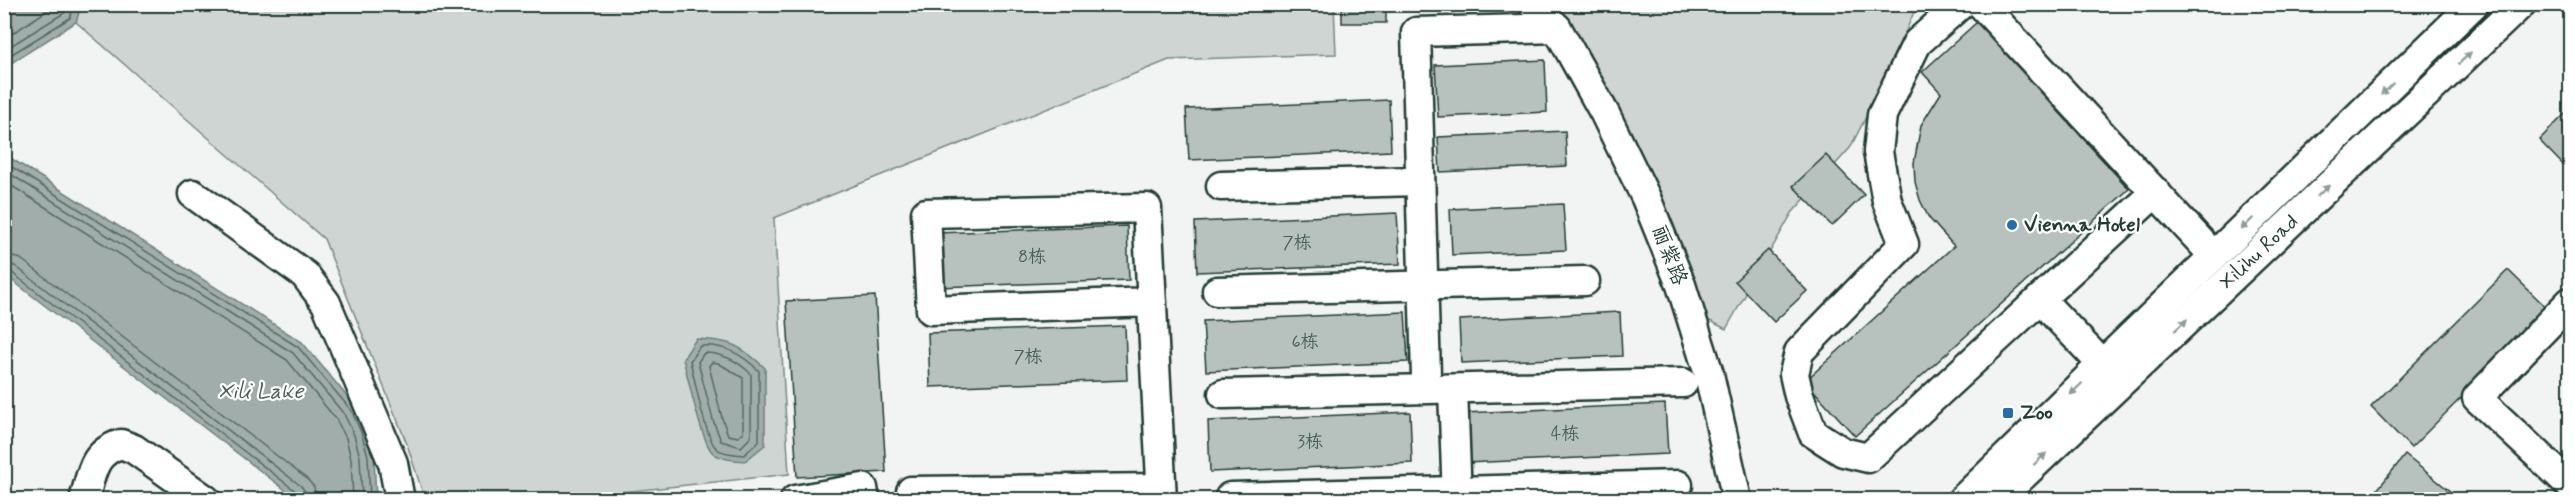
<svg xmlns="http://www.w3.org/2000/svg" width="2575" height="504" font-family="Mynerve,'LXGW WenKai TC',sans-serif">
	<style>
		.green { fill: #ced5d3; stroke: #768984; stroke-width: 1.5 }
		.water { fill: #a1adaa; stroke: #6d807b; stroke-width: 1.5 }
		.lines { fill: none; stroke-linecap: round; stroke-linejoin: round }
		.shore { stroke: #536a63; stroke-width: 1.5 }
		.building { fill: #b7c1bd; stroke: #1f3d34; stroke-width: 1.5 }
		.minor-casing { stroke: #1f3d34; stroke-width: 33 }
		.minor { stroke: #fff; stroke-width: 28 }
		.oneway { fill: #8f9e9a }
		.poi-dot { fill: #1f6fb2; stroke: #fff; stroke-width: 2 }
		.labels { text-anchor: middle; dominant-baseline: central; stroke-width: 4.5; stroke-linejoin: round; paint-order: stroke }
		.number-label { font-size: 18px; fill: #455e56 }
		.poi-label { font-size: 21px; font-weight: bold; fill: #1f3d34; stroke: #fff; text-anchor: start }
		.street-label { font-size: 21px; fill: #1f3d34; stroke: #fff }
		.water-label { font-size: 22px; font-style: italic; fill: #465f57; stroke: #fff }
	</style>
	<rect width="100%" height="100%" fill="#f2f3f3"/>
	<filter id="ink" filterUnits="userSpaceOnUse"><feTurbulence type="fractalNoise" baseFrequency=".0167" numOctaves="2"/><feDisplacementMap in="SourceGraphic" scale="12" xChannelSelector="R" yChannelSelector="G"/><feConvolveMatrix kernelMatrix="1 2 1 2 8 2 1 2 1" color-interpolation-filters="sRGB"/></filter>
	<g filter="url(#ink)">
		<g class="green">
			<polygon points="81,4 1334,4 1336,54 1169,60 774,218 789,474 557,499 425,500 407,444 324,239 76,22"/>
			<polygon points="1548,5 1917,5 1885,80 1850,148 1792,213 1726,329 1704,318"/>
		</g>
		<g class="water">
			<polygon points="5,4 81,4 81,5 76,22 5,67"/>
			<polygon points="4,154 302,342 355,406 367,430 374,455 376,499 297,499 5,275"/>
			<path d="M696 339C730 340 740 345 765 368V445L745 461C735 460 722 460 713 453 702 444 688 377 683 359Z"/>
		</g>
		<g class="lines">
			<g class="shore">
				<polyline points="4,39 57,4"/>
				<polyline points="4,50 64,13 67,4"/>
				<polyline points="4,59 70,18 75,4"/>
				<polyline points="4,162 298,347 351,410 361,432 368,456 370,500"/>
				<polyline points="4,170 293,353 344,414 354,435 360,457 362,500"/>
				<polyline points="4,181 287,360 336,419 346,438 351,459 353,500"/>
				<polyline points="4,254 21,259 307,479 314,487 316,500"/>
				<polyline points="4,263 15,266 301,486 306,493 307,500"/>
				<polyline points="4,270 11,272 297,492 300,500"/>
				<path d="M700 346C724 344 742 354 759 371V441L744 455C736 454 722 454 716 448 705 437 695 379 690 361Z"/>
				<path d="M704 353C723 353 738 361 751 374V437L741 447 721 441 713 420 698 362Z"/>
				<polygon points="712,362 718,363 743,378 743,433 738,437 728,435 722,418 709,366"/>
			</g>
		</g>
		<g class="building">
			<rect x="1342" y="4" width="44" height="19"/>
			<polygon points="1977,22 2129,189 1855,436 1805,381 1954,246 1929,218 1920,200 1915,182 1914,163 1921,125 1941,93 1922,72"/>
			<polygon points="1545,60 1547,112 1438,117 1435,65"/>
			<polygon points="1389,100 1391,151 1189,160 1186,109"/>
			<polygon points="2570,109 2570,172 2539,140"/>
			<polygon points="1565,131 1567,166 1440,172 1438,137"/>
			<polygon points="1826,155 1864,195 1832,226 1793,186"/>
			<polygon points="1563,204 1566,250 1452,255 1450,209"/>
			<polygon points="1397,213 1400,264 1197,272 1195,222"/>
			<polygon points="1127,226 1129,280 938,287 936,233"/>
			<polygon points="1768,250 1807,291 1774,322 1735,281"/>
			<polygon points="2508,270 2549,310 2411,448 2371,407"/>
			<polygon points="875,296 886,472 797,477 786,301"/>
			<polygon points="1405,312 1408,362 1206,371 1203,321"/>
			<polygon points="1620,312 1622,356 1461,363 1459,320"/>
			<polygon points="1125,326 1127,380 930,387 928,333"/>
			<polygon points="1665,404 1668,454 1465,463 1463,413"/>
			<polygon points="1410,412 1412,463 1210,472 1208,421"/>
			<polygon points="2405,455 2461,500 2369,500"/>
			<polygon points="1722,495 1722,500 1700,500 1699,496"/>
		</g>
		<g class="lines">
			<g class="minor-casing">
				<g id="minor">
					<polyline points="1533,4 1557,28 1605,114 1646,198 1681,285 1709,374 1737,500"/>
					<polyline points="1961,4 1917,43 1882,115 1878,152 1887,201 1904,244 1799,352 1794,374 1799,396 1813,433 1843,452 1868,458 2040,299 2102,364"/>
					<polyline points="1981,4 2214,256"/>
					<polyline points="1221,186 1420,181"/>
					<polyline points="193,194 305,275 326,303 393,463 400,500"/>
					<polyline points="1217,291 1585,281"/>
					<polyline points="2040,299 2156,192"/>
					<polyline points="1152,302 931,310 926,213 1147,208 1162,500"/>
					<polyline points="2570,302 2477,398 2570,485"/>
					<polyline points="1426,376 1416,32 1557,28"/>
					<polyline points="1453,389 1457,500"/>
					<polyline points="1223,394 1683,383"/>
					<polyline points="1230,497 1678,485"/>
					<path d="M84 500C92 473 92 453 121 444L134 449 206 500"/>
					<polyline points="795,500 863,488 865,500"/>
					<polyline points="912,500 911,491 1161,488"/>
					<polyline points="1962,500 2474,4"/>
					<polyline points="1997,500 2521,4"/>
				</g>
			</g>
			<use href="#minor" class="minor"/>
		</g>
		<defs><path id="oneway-solid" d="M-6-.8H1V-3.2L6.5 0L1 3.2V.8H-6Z" transform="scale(1.5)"/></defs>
		<g class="oneway">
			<use href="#oneway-solid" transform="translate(2465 58) rotate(-43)"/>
			<use href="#oneway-solid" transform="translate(2387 89) rotate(136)"/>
			<use href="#oneway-solid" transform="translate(2323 191) rotate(-43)"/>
			<use href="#oneway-solid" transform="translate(2247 224) rotate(136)"/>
			<use href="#oneway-solid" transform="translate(2181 325) rotate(-43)"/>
			<use href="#oneway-solid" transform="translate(2076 389) rotate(136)"/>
			<use href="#oneway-solid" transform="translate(2040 459) rotate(-43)"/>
		</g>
	</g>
	<g class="poi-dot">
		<circle cx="2012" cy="225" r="6"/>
		<rect x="2002" y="407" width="12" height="12" rx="3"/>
	</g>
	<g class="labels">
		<g class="number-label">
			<text x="1297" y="243">7栋</text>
			<text x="1032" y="257">8栋</text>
			<text x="1305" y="342">6栋</text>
			<text x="1028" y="357">7栋</text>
			<text x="1565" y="434">4栋</text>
			<text x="1310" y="442">3栋</text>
		</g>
		<g class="poi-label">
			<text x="2024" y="225">Vienna Hotel</text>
			<text x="2020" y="413">Zoo</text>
		</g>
		<g class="street-label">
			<text transform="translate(2259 252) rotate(-43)">Xilihu Road</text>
			<text transform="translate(1669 255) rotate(69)">丽紫路</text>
		</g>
		<g class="water-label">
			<text x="261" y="392">Xili Lake</text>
		</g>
	</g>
	<rect width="2575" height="504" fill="none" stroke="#fff" stroke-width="24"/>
	<rect x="12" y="12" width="2551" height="480" fill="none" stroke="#1f3d34" stroke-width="2" filter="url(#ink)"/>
</svg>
